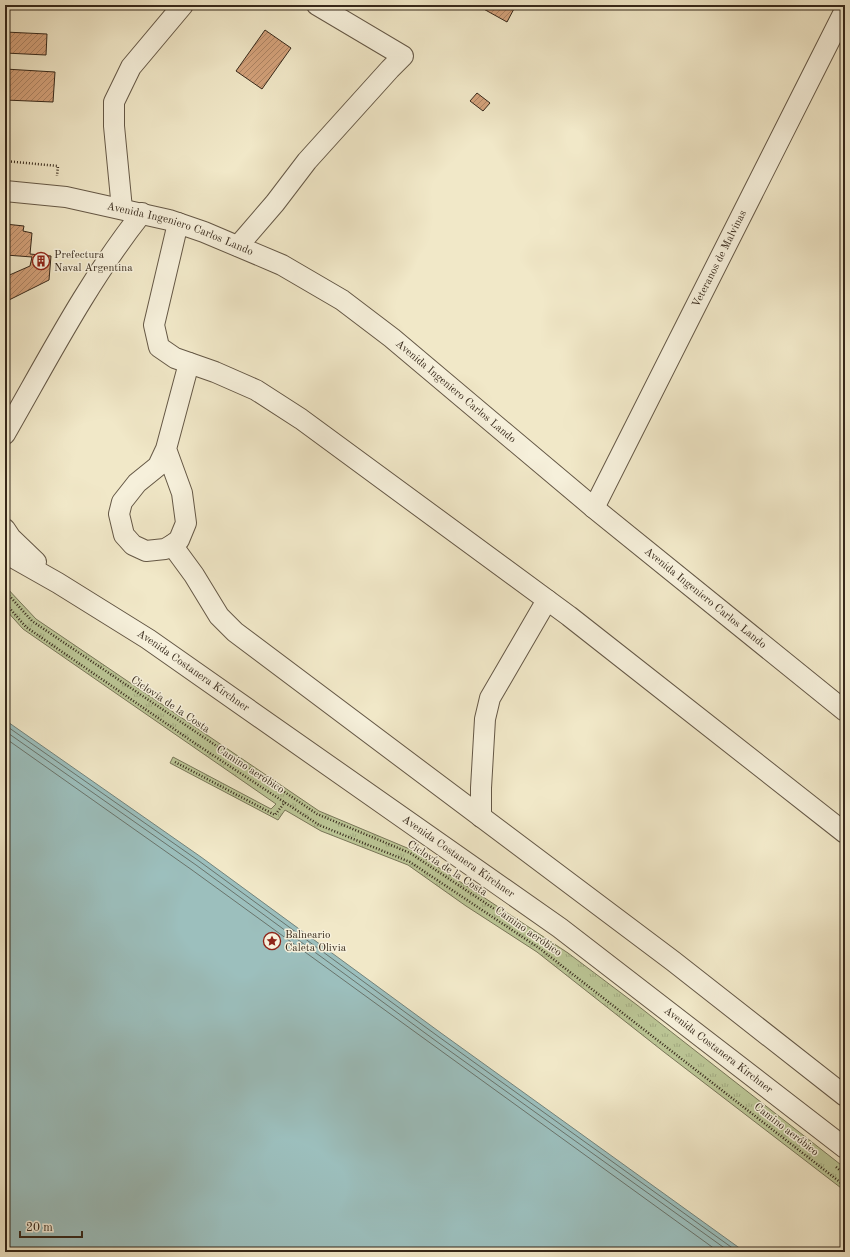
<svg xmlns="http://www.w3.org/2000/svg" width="850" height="1257" font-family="'Old Standard TT',serif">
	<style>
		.grass { fill: url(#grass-tufts); stroke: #787658 }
		.water { fill: #9cbfbd; stroke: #73837c }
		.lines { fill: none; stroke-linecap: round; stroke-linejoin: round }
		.shore { stroke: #69746c; stroke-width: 1 }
		.building { fill: url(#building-hatch); stroke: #36281a }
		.minor-casing { stroke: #655846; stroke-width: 22 }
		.path { stroke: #36281a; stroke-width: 2.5; stroke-dasharray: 1 2; stroke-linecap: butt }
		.minor { stroke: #f6f0db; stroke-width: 20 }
		.labels { text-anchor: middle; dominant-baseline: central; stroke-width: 3; stroke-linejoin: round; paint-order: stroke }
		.street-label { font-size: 11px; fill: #36281a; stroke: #f6f0db }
		.poi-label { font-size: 11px; fill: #36281a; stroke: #f6f0db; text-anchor: start }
	</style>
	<defs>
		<pattern id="grass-tufts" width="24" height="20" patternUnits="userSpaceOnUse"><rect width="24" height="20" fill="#bbc595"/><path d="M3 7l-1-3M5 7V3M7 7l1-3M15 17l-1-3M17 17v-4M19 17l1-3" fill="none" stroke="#a1a980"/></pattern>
		<pattern id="building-hatch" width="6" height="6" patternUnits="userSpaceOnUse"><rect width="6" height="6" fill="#d3a17a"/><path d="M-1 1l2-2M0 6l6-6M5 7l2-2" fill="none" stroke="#ac8363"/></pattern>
	</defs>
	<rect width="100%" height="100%" fill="#f1e8c8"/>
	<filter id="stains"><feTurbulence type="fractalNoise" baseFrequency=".005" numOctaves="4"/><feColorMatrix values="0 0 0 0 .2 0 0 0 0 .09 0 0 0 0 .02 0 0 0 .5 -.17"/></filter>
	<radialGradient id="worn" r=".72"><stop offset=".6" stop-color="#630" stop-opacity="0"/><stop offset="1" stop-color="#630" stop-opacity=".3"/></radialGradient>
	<polygon class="grass" points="5,586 36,619 319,811 412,850 568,953 637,1005 845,1168 845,1191 664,1052 537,952 466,906 408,865 321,831 285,810 278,820 170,763 173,757 271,809 276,804 23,629 5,609"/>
	<polygon class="water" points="5,720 201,857 441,1033 745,1252 5,1252"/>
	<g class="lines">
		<g class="shore">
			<polyline points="5,725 199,861 439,1037 738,1252"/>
			<polyline points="5,731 196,865 436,1041 730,1252"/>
			<polyline points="5,738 192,870 433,1045 719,1252"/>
		</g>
	</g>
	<g class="building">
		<polygon points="481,5 516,5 507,22 480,7"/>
		<polygon points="265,30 291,48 262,89 236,71"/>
		<polygon points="5,32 47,34 46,55 5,53"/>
		<polygon points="5,69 55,72 53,102 5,100"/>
		<polygon points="477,93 490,103 483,111 470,101"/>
		<polygon points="5,224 24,226 23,231 32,233 30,254 51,256 49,280 5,302 5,277 30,266 32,257 6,255 5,265"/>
	</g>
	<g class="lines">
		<g class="minor-casing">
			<g id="minor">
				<path id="s1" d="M5 191 66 197 169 220 204 232 282 265 342 300 392 338 594 508 845 711"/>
				<polyline points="122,209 114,126 114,102 131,67 183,5"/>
				<polyline points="178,223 154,325 159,347 175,358 215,372 256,390 301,419 569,616 845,833"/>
				<polyline points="238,246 275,203 307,161 390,69 403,56 317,5"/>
				<path d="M5 434C48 359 88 281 142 213"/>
				<polyline points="166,449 182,493 186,523 179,540 172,545 165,549 146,551 133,545 124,535 119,514 122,502 137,483 158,466 166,449 189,363"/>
				<path id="s2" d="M594 508 845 10"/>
				<polyline points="5,529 11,538 36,562"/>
				<polyline points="172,545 194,575 219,616 235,632 673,961 845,1096"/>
				<path id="s3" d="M5 553 58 583 148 639 560 928 845 1148"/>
				<polyline points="481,817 481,788 485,719 490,698 547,600"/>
			</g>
		</g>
		<g class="path">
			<polyline points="5,161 58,166 57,176"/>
			<polyline points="5,217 7,217 6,224"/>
			<polyline points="5,591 32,621 317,814 410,853 499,912"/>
			<polyline points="5,603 26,627 193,742 319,825 410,862 539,948 845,1186"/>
			<polyline points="175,762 275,815 285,802"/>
			<polyline points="836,1167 845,1175"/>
		</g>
		<use href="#minor" class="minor"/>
	</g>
	<defs>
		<g id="building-ring" transform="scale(0.9)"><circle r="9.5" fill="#f6f0db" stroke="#8f2418" stroke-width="1.5"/><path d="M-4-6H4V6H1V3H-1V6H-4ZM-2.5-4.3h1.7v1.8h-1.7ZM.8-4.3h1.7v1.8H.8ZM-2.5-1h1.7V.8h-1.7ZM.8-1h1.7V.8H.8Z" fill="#8f2418"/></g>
		<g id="sight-ring" transform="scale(0.9)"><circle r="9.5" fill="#f6f0db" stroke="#8f2418" stroke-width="1.5"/><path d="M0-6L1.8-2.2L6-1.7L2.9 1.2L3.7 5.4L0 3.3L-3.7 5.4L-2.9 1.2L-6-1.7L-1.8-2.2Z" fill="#8f2418"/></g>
	</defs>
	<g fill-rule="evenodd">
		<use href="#building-ring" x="41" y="261"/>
		<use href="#sight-ring" x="272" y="941"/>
	</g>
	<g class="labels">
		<g class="street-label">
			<text stroke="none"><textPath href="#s1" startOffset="180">Avenida Ingeniero Carlos Lando</textPath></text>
			<text stroke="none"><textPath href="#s2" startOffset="279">Veteranos de Malvinas</textPath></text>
			<text stroke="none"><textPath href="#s1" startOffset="504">Avenida Ingeniero Carlos Lando</textPath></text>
			<text stroke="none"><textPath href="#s1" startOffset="828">Avenida Ingeniero Carlos Lando</textPath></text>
			<text stroke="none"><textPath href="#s3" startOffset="222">Avenida Costanera Kirchner</textPath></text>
			<text transform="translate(170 705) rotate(34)">Ciclovía de la Costa</text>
			<text transform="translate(250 770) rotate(33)">Camino aeróbico</text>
			<text stroke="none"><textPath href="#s3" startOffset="546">Avenida Costanera Kirchner</textPath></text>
			<text transform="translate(447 869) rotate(33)">Ciclovía de la Costa</text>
			<text transform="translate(528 932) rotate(35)">Camino aeróbico</text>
			<text stroke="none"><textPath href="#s3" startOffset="870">Avenida Costanera Kirchner</textPath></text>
			<text transform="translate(786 1130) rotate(38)">Camino aeróbico</text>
		</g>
		<g class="poi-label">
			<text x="54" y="255">Prefectura<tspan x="54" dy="13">Naval Argentina</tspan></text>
			<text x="285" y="935">Balneario<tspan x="285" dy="13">Caleta Olivia</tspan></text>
		</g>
	</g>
	<rect width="850" height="1257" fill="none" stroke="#f1e8c8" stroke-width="20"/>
	<rect x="6" y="6" width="838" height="1245" fill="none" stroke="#36281a" stroke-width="2"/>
	<rect x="10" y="10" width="830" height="1237" fill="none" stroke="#36281a"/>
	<path d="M20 1231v6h62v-6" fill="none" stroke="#36281a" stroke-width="2"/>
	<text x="26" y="1231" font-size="12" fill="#36281a" stroke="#f6f0db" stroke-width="3" paint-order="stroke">20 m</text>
	<rect width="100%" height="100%" filter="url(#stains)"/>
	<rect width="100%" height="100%" fill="url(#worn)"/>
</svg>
